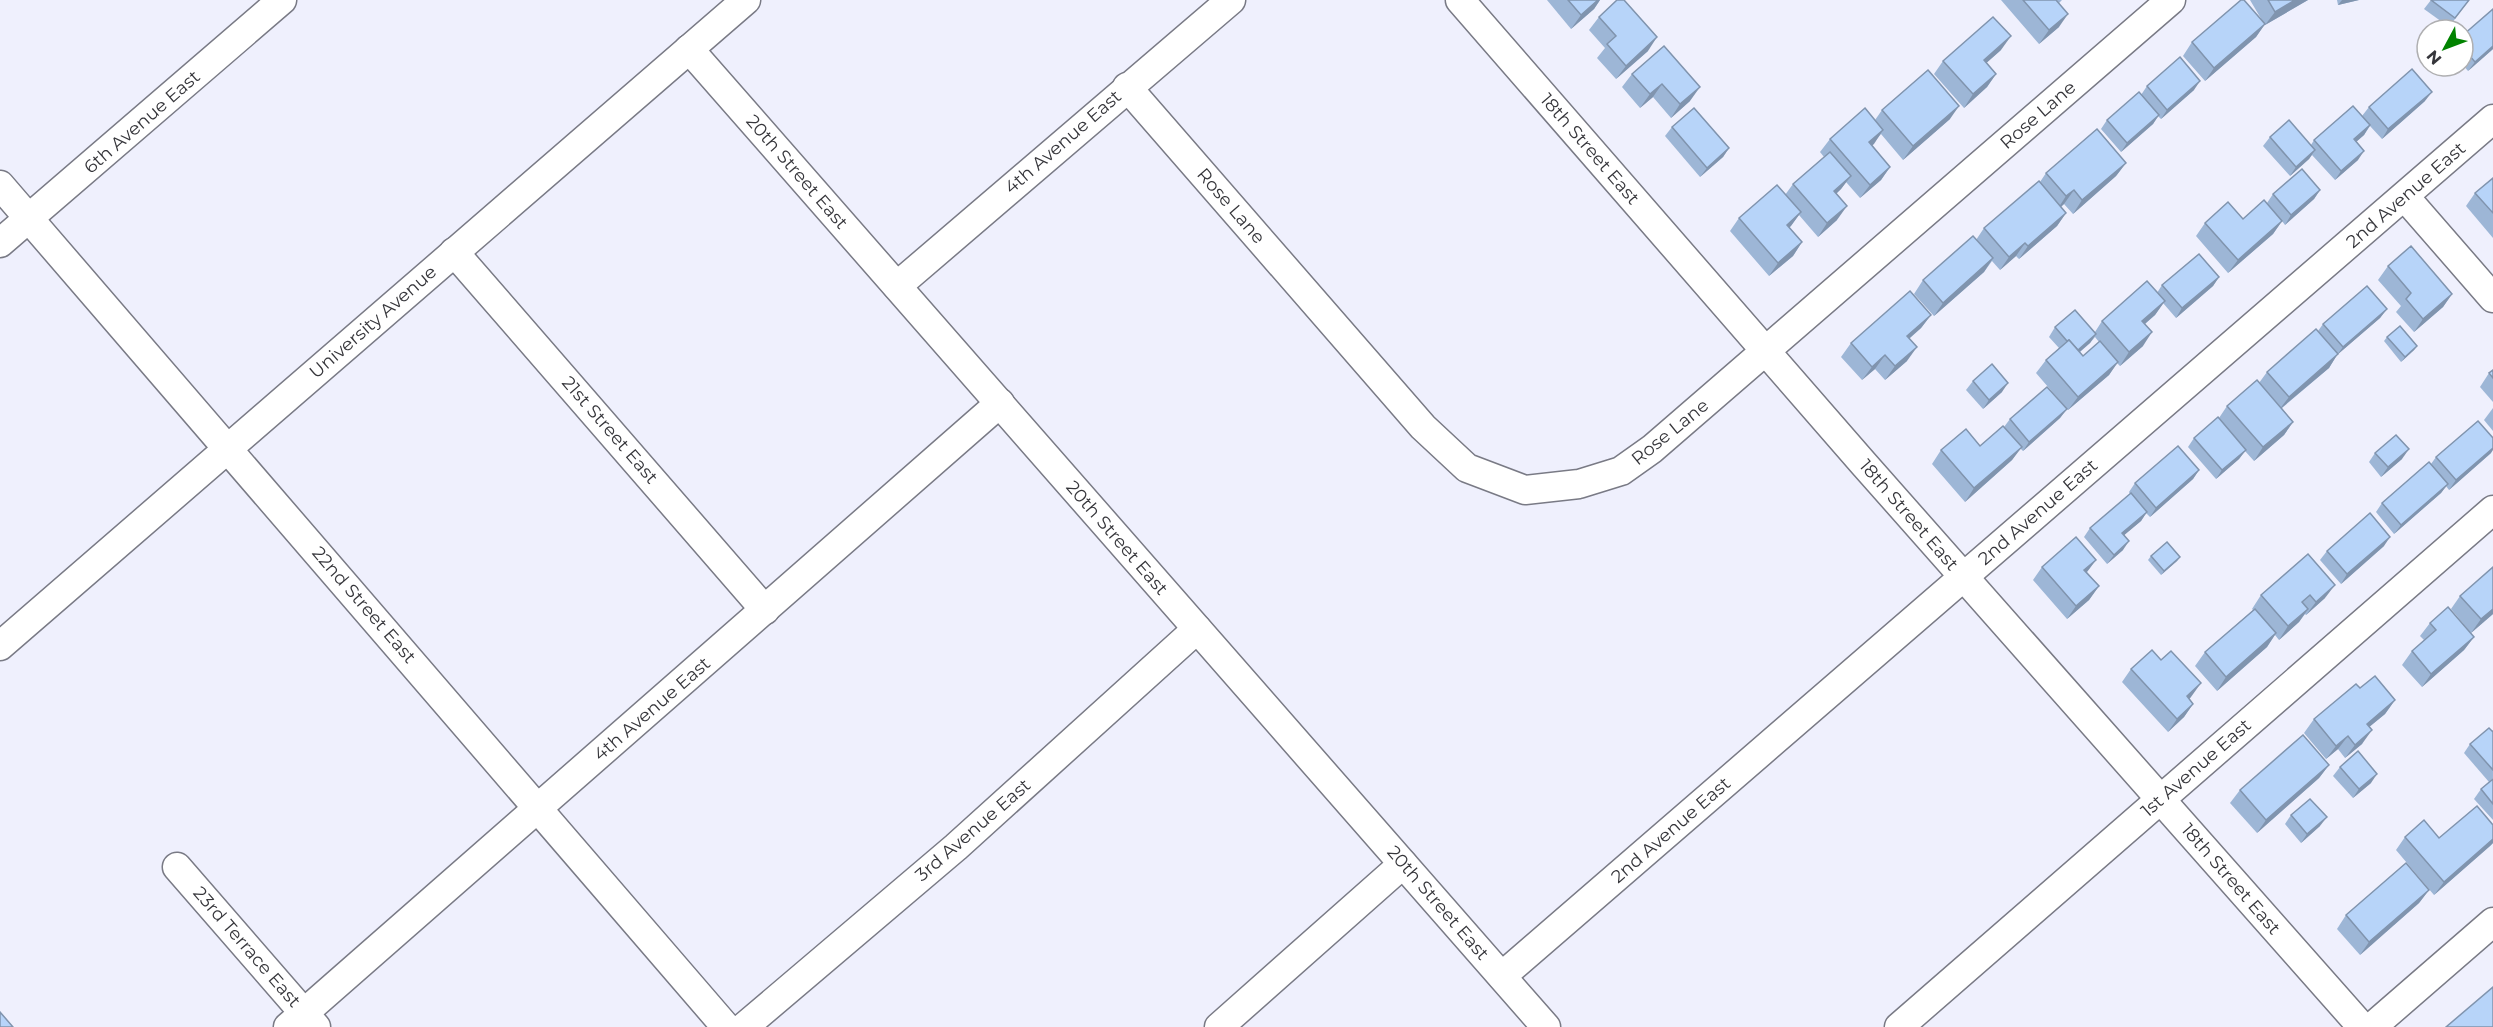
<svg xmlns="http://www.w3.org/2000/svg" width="2493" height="1027" font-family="Montserrat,sans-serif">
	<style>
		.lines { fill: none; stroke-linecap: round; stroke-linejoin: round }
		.minor-casing { stroke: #797a85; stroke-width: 31 }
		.minor { stroke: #fff; stroke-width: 28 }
		.wall { fill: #9db6d6; fill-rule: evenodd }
		.shaded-wall { fill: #8094ae }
		.building { fill: #b7d4f9; stroke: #8094ae; stroke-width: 1.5 }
		.labels { text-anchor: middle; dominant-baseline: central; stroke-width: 5; stroke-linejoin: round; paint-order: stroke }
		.street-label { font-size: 18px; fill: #36363b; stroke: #fff }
	</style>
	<rect width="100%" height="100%" fill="#eff0fd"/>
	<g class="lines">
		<g class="minor-casing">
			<g id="minor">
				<polyline points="1460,0 1863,463 2362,1027"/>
				<polyline points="689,49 1546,1027"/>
				<polyline points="1127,87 1423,427 1467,468 1525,490 1579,484 1621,471 1652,449 2171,0"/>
				<polyline points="0,185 726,1027"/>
				<polyline points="2405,197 2493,298"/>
				<polyline points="0,243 282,0"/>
				<polyline points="454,252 765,610"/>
				<polyline points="897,286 1231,0"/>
				<polyline points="0,646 746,0"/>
				<polyline points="177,867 316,1027"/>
				<polyline points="1502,976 2493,119"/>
				<polyline points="288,1027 1000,403"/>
				<polyline points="744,1027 956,847 1197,629"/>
				<polyline points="1219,1027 1403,864"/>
				<polyline points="1899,1027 2493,510"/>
				<polyline points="2372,1027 2493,922"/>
			</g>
		</g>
		<use href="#minor" class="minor"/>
	</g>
	<g class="wall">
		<polygon points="1547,0 1600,0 1594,9 1571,29"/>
		<polygon points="2001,0 2062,0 2059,3 2059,27 2039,44"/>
		<polygon points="2250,0 2308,0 2265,25 2265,24 2256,37 2205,81 2183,56 2192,42 2263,22"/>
		<polygon points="2337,0 2359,0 2338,5"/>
		<polygon points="2431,0 2469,0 2449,27 2424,9"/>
		<polygon points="1599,17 1648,51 1616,79 1597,58 1605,48 1589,30"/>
		<polygon points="2463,35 2493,49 2468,71 2463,65"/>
		<polygon points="1664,46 1690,101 1671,118 1653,97 1640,108 1622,87 1632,74"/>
		<polygon points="2001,50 1986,63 1996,74 1987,87 1964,108 1934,74 1943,61"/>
		<polygon points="2147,86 2194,90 2161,119 2158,116 2153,124 2121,152 2101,129 2107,120 2141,95"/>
		<polygon points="2425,101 2382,139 2370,126 2364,135 2356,142 2358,160 2335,180 2312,155 2309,159 2290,176 2263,146 2270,137 2311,145 2314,140 2362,116 2369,107"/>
		<polygon points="1882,110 1950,119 1903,160 1881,134 1872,145 1890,167 1881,180 1860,198 1846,182 1841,189 1836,194 1837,220 1818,237 1799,215 1789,228 1802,242 1793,256 1769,276 1730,231 1739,218 1785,195 1793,184 1824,157 1820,152 1830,139 1875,120"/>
		<polygon points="1672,127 1729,148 1723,157 1700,177 1665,136"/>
		<polygon points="2126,163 2116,176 2073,214 2064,204 2061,207 2066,213 2057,226 2019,259 2016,256 2000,270 1992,261 1984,272 1934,316 1914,294 1923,280 1976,240 1984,228 2040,182 2046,173"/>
		<polygon points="2493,178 2493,238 2466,206 2475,193"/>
		<polygon points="2320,190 2314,199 2285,225 2282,221 2273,234 2228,273 2196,236 2205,223 2243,219 2267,203 2273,194"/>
		<polygon points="2388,266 2452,294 2443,307 2414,332 2396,312 2401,306 2378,280"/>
		<path d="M2219 277 2213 286 2176 318 2163 303 2155 315 2145 324 2143 346 2120 366 2117 363 2109 375 2068 410 2036 373 2046 360 2059 348 2049 337 2055 327 2095 332 2102 321 2157 293 2162 285ZM2095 337 2099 342 2083 356 2080 352 2090 343Z"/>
		<polygon points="2387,309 2380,318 2337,355 2329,368 2282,408 2293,422 2284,435 2254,461 2245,451 2239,459 2216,479 2188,447 2194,438 2219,418 2227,406 2259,383 2267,372 2318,331 2323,324"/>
		<polygon points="1931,315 1921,328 1909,339 1907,361 1885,380 1875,369 1862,380 1841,357 1851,343"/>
		<polygon points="2387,337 2417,346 2414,350 2401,362 2384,341"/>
		<polygon points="2493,370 2493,402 2480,387 2489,373"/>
		<polygon points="1973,381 2002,392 1983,409 1966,390"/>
		<polygon points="2493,408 2493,431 2484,420"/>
		<polygon points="2067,409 2060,418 2023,451 2020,448 2012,460 1965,502 1932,464 1941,450 1980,446 2004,427 2010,419"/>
		<polygon points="2375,453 2402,459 2381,477 2369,462"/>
		<polygon points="2491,453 2449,490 2446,486 2441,493 2394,534 2376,512 2382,503 2431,464 2436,457"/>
		<polygon points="2199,470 2193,479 2150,517 2146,513 2141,521 2124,535 2123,550 2107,564 2084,537 2090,528 2130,494 2129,492 2135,483"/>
		<polygon points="2384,546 2341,584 2320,560 2327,551"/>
		<polygon points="2308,554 2325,598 2306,615 2305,614 2299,622 2279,640 2275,635 2267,647 2217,691 2195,666 2205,652 2253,610 2252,609 2261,595"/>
		<polygon points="2151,556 2180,557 2177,561 2161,575 2148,560"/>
		<polygon points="2096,560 2087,572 2099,586 2089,600 2067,619 2033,580 2042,567"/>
		<polygon points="2460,596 2493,614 2471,633 2451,609"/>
		<polygon points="2430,623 2474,637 2464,650 2422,687 2402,665 2412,651 2424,640 2420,636"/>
		<polygon points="2131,669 2191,697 2189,699 2193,704 2184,717 2168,732 2122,682"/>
		<polygon points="2360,688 2395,700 2385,714 2369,727 2362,744 2345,758 2338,749 2326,759 2304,733 2314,719"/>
		<polygon points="2493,730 2493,778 2489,782 2464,753 2470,744"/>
		<polygon points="2329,765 2319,778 2257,833 2230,803 2240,790"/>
		<polygon points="2340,767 2371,783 2353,798 2333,776"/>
		<polygon points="2493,779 2493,820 2474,799 2481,789"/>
		<polygon points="2291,815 2320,826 2301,843 2285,824"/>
		<polygon points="2493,825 2493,843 2490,846 2434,895 2396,850 2405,837 2439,838"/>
		<polygon points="2429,890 2419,903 2360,955 2337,929 2346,915"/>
	</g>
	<g class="shaded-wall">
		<polygon points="1598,0 1600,0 1594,9 1571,29 1581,15"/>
		<polygon points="2295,0 2308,0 2265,25 2275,12"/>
		<polygon points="2342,0 2359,0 2338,5"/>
		<polygon points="2068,14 2059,27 2039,44 2049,30"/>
		<polygon points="2265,24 2256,37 2205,81 2214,68"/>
		<polygon points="2011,36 2001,50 1974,74 1984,60"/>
		<polygon points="1657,37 1648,51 1616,79 1626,66"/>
		<polygon points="2493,46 2493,49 2468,71 2475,62"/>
		<polygon points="1996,74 1987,87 1964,108 1973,94"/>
		<polygon points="2200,81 2194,90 2161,119 2167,110"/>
		<polygon points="1662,84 1653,97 1640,108 1650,94"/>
		<polygon points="1700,87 1690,101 1671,118 1680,104"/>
		<polygon points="2432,92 2425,101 2382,139 2388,129"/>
		<polygon points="1959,106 1950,119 1903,160 1913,146"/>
		<polygon points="2159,115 2153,124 2121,152 2127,143"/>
		<polygon points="2370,125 2364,135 2348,149 2354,139"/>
		<polygon points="1883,130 1874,144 1860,156 1869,142"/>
		<polygon points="1729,148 1723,157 1700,177 1707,168"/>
		<polygon points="2315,150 2309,159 2290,176 2296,167"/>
		<polygon points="2364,151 2358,160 2335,180 2341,171"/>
		<polygon points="2126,163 2116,176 2073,214 2082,200"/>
		<polygon points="1890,167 1881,180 1860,198 1870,185"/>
		<polygon points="1851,176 1841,189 1824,205 1834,191"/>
		<polygon points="2074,190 2064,204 2057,210 2066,196"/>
		<polygon points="2320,190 2314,199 2285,225 2291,215"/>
		<polygon points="1847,206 1837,220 1818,237 1827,223"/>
		<polygon points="1801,212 1791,226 1777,238 1787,225"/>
		<polygon points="2066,213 2057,226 2019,259 2028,246"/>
		<polygon points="2282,221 2273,234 2228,273 2238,260"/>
		<polygon points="1802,242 1793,256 1769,276 1778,263"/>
		<polygon points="2025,243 2016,256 2000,270 2009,257"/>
		<polygon points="1993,258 1984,272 1934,316 1943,303"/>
		<polygon points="2219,277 2213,286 2176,318 2182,308"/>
		<polygon points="2452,294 2443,307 2414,332 2423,319"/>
		<polygon points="2165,301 2155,315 2133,334 2142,321"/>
		<polygon points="2387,309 2380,318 2337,355 2329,368 2279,410 2289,397 2337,355 2343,347"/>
		<polygon points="1931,315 1921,328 1897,349 1907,336"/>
		<polygon points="2152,332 2143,346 2120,366 2129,352"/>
		<polygon points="2096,334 2090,343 2070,360 2076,351"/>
		<polygon points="2417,346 2414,350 2401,362 2405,357"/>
		<polygon points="1917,347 1907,361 1885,380 1895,366"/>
		<polygon points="1885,355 1875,369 1862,380 1872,367"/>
		<polygon points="2118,362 2109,375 2068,410 2078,397"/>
		<polygon points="2008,383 2002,392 1983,409 1989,400"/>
		<polygon points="2067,409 2060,418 2023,451 2029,442"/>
		<polygon points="2293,422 2284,435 2254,461 2263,447"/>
		<polygon points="2022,447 2012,460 1965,502 1974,488"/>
		<polygon points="2493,448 2493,450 2491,453 2449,490 2456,480"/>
		<polygon points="2409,449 2402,459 2381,477 2388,467"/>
		<polygon points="2246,450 2239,459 2216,479 2222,470"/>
		<polygon points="2199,470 2193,479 2150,517 2156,508"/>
		<polygon points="2448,484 2441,493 2394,534 2401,525"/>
		<polygon points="2147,512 2141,521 2116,542 2122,533"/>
		<polygon points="2390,537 2384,546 2341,584 2347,574"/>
		<polygon points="2129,541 2123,550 2107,564 2114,555"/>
		<polygon points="2180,557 2177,561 2161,575 2164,571"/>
		<polygon points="2096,560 2086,573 2084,570"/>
		<polygon points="2335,585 2325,598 2306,615 2316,602"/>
		<polygon points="2099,586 2089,600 2067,619 2076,606"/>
		<polygon points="2308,609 2299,622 2279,640 2288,626"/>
		<polygon points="2493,609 2493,614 2471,633 2481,619"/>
		<polygon points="2276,633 2267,647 2217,691 2226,677"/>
		<polygon points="2474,637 2464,650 2422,687 2431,674"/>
		<polygon points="2201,683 2191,697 2177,710 2187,696"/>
		<polygon points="2395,700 2385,714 2357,737 2367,724"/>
		<polygon points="2193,704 2184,717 2168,732 2177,719"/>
		<polygon points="2372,730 2362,744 2345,758 2355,745"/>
		<polygon points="2348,736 2338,749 2326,759 2336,746"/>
		<polygon points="2329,765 2319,778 2257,833 2266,820"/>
		<polygon points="2377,774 2371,783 2353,798 2359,789"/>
		<polygon points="2327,817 2320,826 2301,843 2307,834"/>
		<polygon points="2493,839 2493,843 2490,846 2434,895 2444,882"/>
		<polygon points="2429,890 2419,903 2360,955 2369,942"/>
	</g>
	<g class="building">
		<polygon points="1568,0 1598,0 1581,15"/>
		<polygon points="1617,0 1624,0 1657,37 1626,66 1607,44 1616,36 1599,17"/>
		<polygon points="2023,0 2056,0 2068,14 2049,30"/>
		<polygon points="2241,0 2244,0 2265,24 2214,68 2192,42"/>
		<polygon points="2268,0 2295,0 2275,12"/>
		<polygon points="2431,0 2469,0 2455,18"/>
		<polygon points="2493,9 2493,46 2475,62 2463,48 2463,35"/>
		<polygon points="1993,17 2011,36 1984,60 1996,74 1973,94 1943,61"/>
		<polygon points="1664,46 1700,87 1680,104 1662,84 1650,94 1632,74"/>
		<polygon points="2180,57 2200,81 2167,110 2147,86"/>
		<polygon points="2412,69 2432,92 2388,129 2369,107"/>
		<polygon points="1928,70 1959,106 1913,146 1882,110"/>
		<polygon points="2139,92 2159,115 2127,143 2107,120"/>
		<polygon points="2353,106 2370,125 2354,139 2364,151 2341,171 2314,140"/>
		<polygon points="1694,108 1729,148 1707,168 1672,127"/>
		<polygon points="1865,108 1883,130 1869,142 1890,167 1870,185 1830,139"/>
		<polygon points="2289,120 2315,150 2296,167 2270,137"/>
		<polygon points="2097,129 2126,163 2082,200 2074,190 2066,196 2046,173"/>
		<polygon points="1830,152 1851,176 1834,191 1847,206 1827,223 1793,184"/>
		<polygon points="2302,169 2320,190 2291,215 2273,194"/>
		<polygon points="2493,178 2493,213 2475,193"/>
		<polygon points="2039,181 2066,213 2028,246 2025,243 2009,257 1984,228"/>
		<polygon points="1777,185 1801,212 1787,225 1802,242 1778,263 1739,218"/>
		<polygon points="2264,200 2282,221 2238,260 2205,223 2228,202 2243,219"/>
		<polygon points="1973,236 1993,258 1943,303 1923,280"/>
		<polygon points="2411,246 2452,294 2423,319 2406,299 2411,293 2388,266"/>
		<polygon points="2199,254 2219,277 2182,308 2162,285"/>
		<polygon points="2147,281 2165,301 2142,321 2152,332 2129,352 2102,321"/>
		<polygon points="2367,286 2387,309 2343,347 2323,324"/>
		<polygon points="1910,291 1931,315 1907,336 1917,347 1895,366 1885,355 1872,367 1851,343"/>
		<polygon points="2075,310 2096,334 2078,350 2069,340 2067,341 2055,327"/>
		<polygon points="2400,326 2417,346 2405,357 2387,337"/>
		<polygon points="2316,329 2338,354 2289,397 2267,372"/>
		<polygon points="2069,340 2083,356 2100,341 2118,362 2078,397 2046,360"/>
		<polygon points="1992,364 2008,383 1989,400 1973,381"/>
		<polygon points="2493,370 2493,378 2489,373"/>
		<polygon points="2257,380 2293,422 2263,447 2227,406"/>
		<polygon points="2047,387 2067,409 2029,442 2010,419"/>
		<polygon points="2218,417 2246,450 2222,470 2194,438"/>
		<polygon points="2478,421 2493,438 2493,448 2456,480 2436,457"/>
		<polygon points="2003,426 2022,447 1974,488 1941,450 1966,429 1980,446"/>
		<polygon points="2396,435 2409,449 2388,467 2375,453"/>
		<polygon points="2178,446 2199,470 2156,508 2135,483"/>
		<polygon points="2429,462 2448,484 2401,525 2382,503"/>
		<polygon points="2131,493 2147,512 2122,533 2129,541 2114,555 2090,528"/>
		<polygon points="2370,513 2390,537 2347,574 2327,551"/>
		<polygon points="2076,537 2096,560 2084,570 2099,586 2076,606 2042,567"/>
		<polygon points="2167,542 2180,557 2164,571 2151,556"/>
		<polygon points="2308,554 2335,585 2316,602 2310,595 2302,602 2308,609 2288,626 2261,595"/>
		<polygon points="2493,567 2493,609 2481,619 2460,596"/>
		<polygon points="2448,607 2474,637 2431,674 2412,651 2436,630 2430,623"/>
		<polygon points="2255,609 2276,633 2226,677 2205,652"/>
		<polygon points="2152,650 2161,660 2171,651 2201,683 2187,696 2193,704 2177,719 2131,669"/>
		<polygon points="2375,676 2395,700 2367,724 2372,730 2355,745 2348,736 2336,746 2314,719 2356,684 2360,688"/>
		<polygon points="2489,728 2493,732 2493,770 2470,744"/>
		<polygon points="2303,735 2329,765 2266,820 2240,790"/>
		<polygon points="2358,751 2377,774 2359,789 2340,767"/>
		<polygon points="2493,779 2493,804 2481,789"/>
		<polygon points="2310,799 2327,817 2307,834 2291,815"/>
		<polygon points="2477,806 2493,825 2493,839 2444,882 2405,837 2424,820 2439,838"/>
		<polygon points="2406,863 2429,890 2369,942 2346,915"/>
		<polygon points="2493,987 2493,1027 2446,1027"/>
		<polygon points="0,1012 13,1027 0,1027"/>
	</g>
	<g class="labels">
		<g class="street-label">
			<text transform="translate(2038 115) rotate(-41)">Rose Lane</text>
			<text transform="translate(142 122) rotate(-41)">6th Avenue East</text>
			<text transform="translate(1063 142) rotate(-41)">4th Avenue East</text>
			<text transform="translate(1590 149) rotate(49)">18th Street East</text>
			<text transform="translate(797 172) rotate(49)">20th Street East</text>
			<text transform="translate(2406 195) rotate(-41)">2nd Avenue East</text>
			<text transform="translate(1231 206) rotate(49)">Rose Lane</text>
			<text transform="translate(373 322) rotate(-41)">University Avenue</text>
			<text transform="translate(610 430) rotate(49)">21st Street East</text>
			<text transform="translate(1670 432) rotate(-39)">Rose Lane</text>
			<text transform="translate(2038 512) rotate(-41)">2nd Avenue East</text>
			<text transform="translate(1909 515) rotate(49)">18th Street East</text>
			<text transform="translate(1117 538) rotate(49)">20th Street East</text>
			<text transform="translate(364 605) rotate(49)">22nd Street East</text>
			<text transform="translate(652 709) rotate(-41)">4th Avenue East</text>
			<text transform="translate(2196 768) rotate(-41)">1st Avenue East</text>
			<text transform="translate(973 830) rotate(-41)">3rd Avenue East</text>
			<text transform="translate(1671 830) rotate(-41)">2nd Avenue East</text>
			<text transform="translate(2231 879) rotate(49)">18th Street East</text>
			<text transform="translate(1438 903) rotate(49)">20th Street East</text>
			<text transform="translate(247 947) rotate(49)">23rd Terrace East</text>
		</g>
	</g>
	<g transform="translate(2445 48) rotate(229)"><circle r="28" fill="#ffffff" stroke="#afafb1" stroke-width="1.5"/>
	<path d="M0-4.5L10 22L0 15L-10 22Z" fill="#018300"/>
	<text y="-9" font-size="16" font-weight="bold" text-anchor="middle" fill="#36363b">N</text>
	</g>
</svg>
